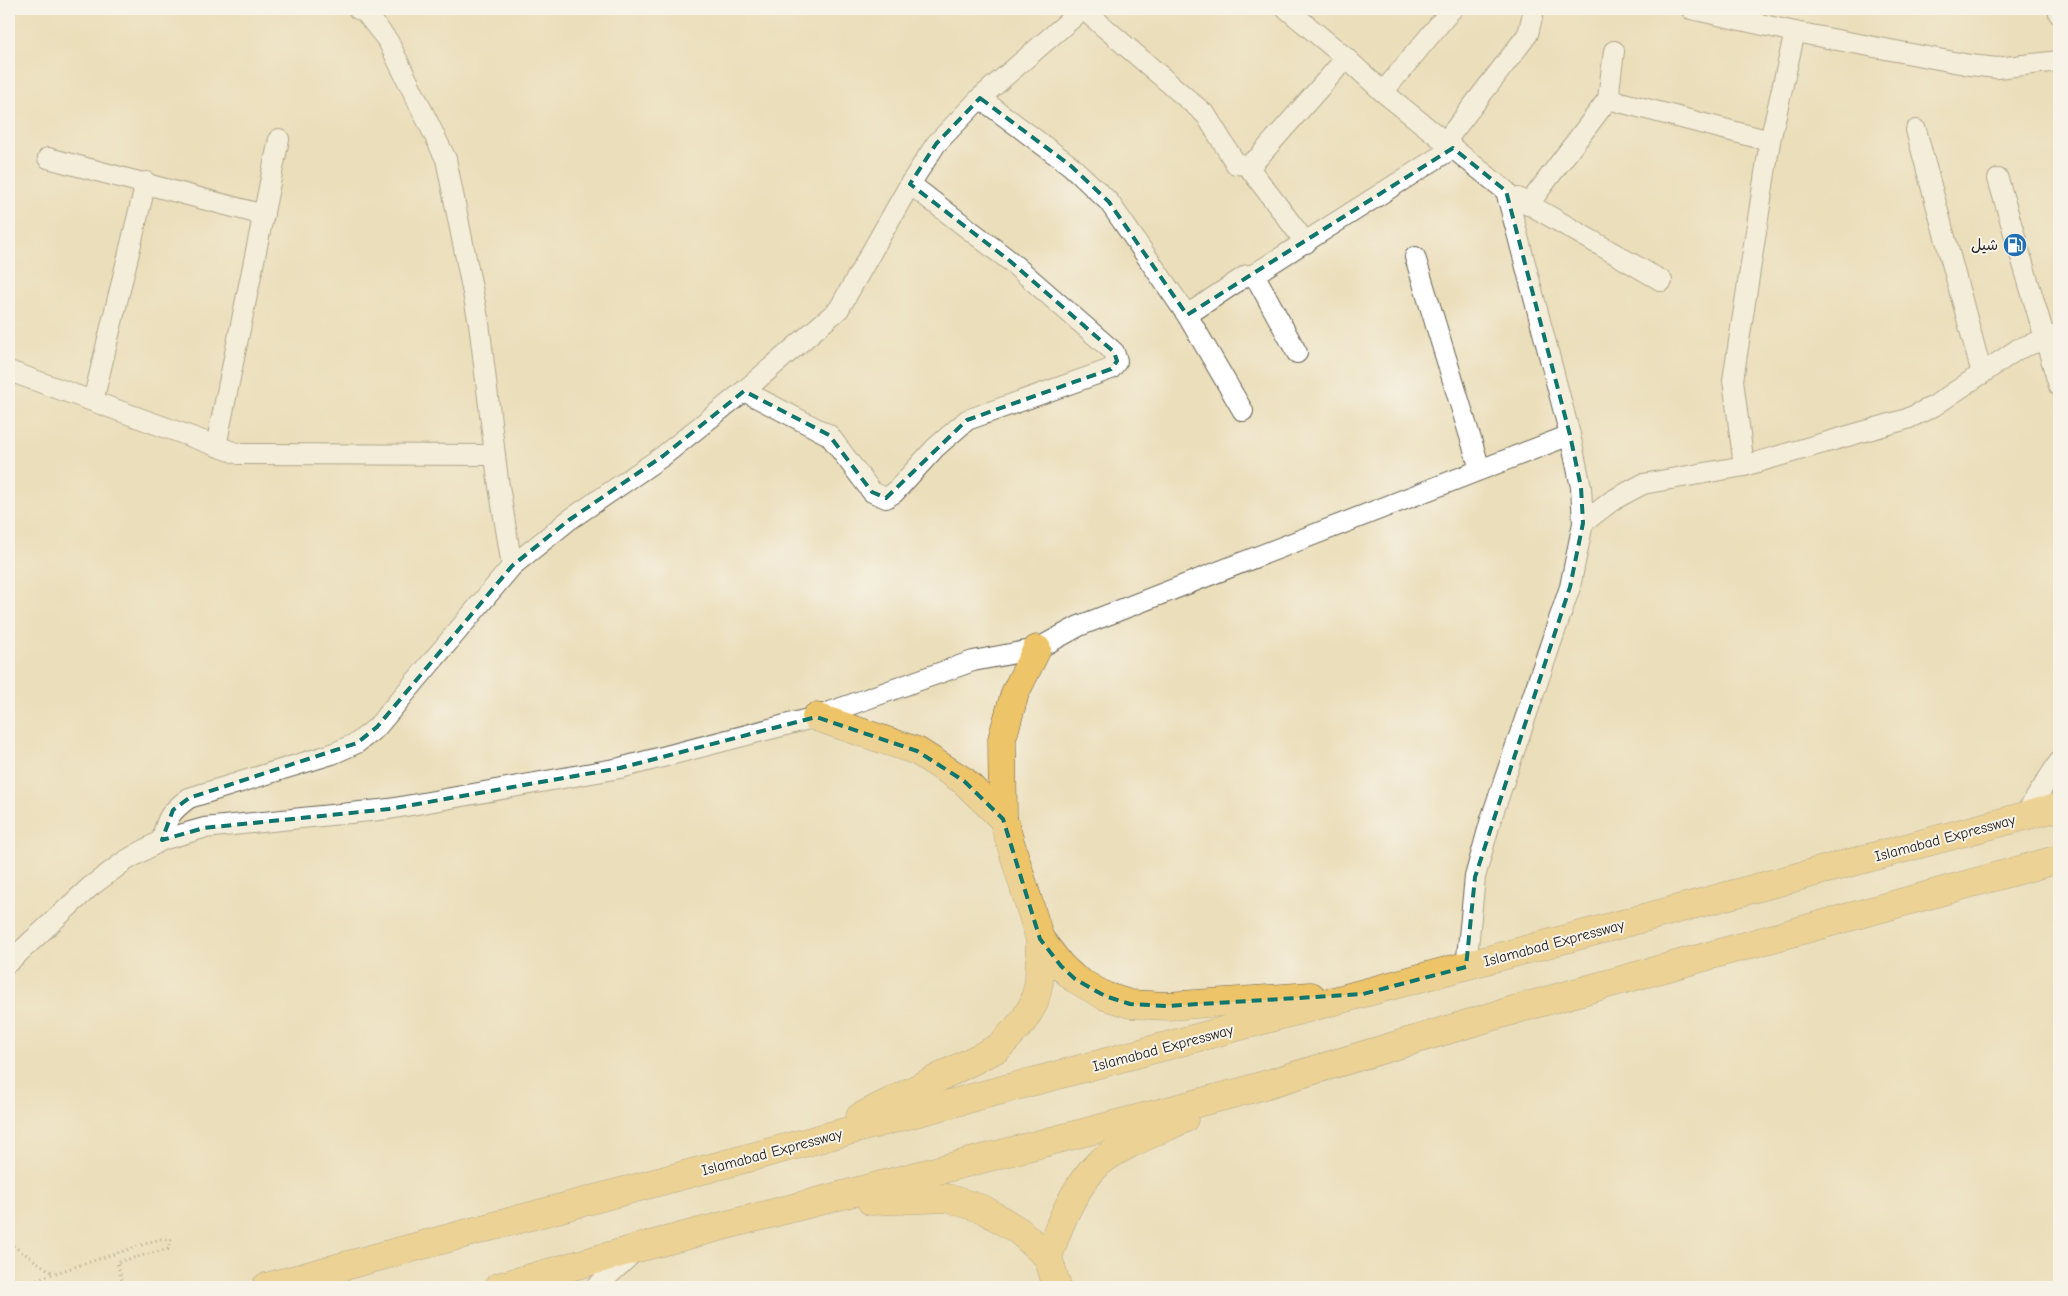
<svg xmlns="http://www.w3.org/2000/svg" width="2068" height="1296" font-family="'Comic Neue','Playpen Sans Arabic',sans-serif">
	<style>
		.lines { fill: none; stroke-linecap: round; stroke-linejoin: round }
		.minor-casing { stroke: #646053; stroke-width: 22 }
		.highway-casing { stroke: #646053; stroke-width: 29 }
		.path { stroke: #646053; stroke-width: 3; stroke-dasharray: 1 4; stroke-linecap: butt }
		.minor { stroke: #fff; stroke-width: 20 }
		.highway { stroke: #eec469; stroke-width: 28 }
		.marked { fill: none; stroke: #0f766e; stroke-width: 4; stroke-dasharray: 10 6; stroke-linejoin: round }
		.labels { text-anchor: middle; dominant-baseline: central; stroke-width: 4; stroke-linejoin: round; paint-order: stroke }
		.poi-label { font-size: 15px; fill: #1c1c1c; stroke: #f7f3e8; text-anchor: end }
		.street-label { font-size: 15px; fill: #1c1c1c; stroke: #f7f3e8 }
	</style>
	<rect width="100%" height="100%" fill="#f7f3e8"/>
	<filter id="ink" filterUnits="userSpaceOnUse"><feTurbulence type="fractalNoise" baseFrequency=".02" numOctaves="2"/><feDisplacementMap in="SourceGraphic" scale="10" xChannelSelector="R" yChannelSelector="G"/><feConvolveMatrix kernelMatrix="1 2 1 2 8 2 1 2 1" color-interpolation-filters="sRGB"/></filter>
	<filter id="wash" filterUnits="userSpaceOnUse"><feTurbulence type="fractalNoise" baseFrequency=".0096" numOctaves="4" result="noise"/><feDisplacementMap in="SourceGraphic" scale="20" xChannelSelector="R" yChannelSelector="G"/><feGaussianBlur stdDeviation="1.12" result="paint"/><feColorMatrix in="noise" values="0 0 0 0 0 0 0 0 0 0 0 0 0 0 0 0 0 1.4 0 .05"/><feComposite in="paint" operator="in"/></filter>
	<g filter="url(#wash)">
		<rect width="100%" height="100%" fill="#ebdeba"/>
	</g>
	<g filter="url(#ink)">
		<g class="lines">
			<g class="minor-casing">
				<g id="minor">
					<polyline points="358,9 365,12 388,41 446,159 479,323 498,480 512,566"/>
					<polyline points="1083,9 1206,115 1236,164 1247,165 1257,159 1346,58"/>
					<polyline points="1287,9 1346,58 1383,92 1506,191 1570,435 1581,487 1583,523 1570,587 1491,819 1475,877 1466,967"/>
					<polyline points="1691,9 1795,32 1970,65 1997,68 2059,61"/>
					<polyline points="2059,9 2059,14"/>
					<polyline points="1383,92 1452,9"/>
					<polyline points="980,98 1071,166 1109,202 1187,315 1243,411"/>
					<polyline points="1608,99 1770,141"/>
					<polyline points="1916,130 1982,374"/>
					<polyline points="1445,142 1528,34 1534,9"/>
					<polyline points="48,158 264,215"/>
					<polyline points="1247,165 1306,243"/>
					<polyline points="1998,179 2059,386"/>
					<polyline points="1518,198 1662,281"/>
					<polyline points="1528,205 1608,99 1614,51"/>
					<polyline points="1415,257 1480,469"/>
					<polyline points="1253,275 1259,283 1297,353"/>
					<polyline points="1187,315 1247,275 1253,275 1453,148"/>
					<polyline points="9,371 239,454 495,455"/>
					<polyline points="744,391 829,435 872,492 886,498 894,493 935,448 967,420 1111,369 1117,361 1114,352 1010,261 910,184"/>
					<polyline points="93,401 146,182"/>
					<polyline points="216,446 279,139"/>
					<polyline points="1744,466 1733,380 1770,141 1795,32"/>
					<polyline points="1583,523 1613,500 1643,484 1744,466 1907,419 1934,406 2018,349 2059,334"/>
					<polyline points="2024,816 2059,762"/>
					<path d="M162 840C166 818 171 811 189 798L332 754 357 743 377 727 512 566 569 520 663 456 744 391 839 309 910 184 936 144 980 98 1083 9"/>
					<polyline points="9,962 90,887 125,861 162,840 204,828 389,809 620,768 816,717 973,661 1037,649 1079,626 1570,435"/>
					<polyline points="596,1287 635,1251"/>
				</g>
			</g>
			<g class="highway-casing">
				<g id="highway">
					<polyline points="816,717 917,751 964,781 1003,819 1040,939 1039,982 1034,1003 1023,1022 998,1048 860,1117"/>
					<polyline points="1003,819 1002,739 1015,693 1037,649"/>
					<polyline points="1040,939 1061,966 1075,979 1105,996 1130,1004 1167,1006 1311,996"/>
					<polyline points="871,1201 947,1198 983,1209 1019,1231 1048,1257 1057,1287"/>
					<path d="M1048 1257C1059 1225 1074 1186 1099 1163 1119 1146 1159 1131 1184 1119"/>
					<polyline points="266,1287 2059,807"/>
					<polyline points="498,1287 638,1248 1244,1091 1524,1007 2059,859"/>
				</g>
			</g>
			<g class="path">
				<polyline points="9,1243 53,1273"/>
				<polyline points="13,1287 160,1239 171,1240 168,1249 117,1262 124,1287"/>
			</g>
			<use href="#minor" class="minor"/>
			<use href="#highway" class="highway"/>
		</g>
	</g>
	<path d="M0 0H2068V1296H0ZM980 98 1071 166 1109 202 1187 315 1453 148 1506 191 1570 435 1581 487 1583 523 1570 587 1475 877 1466 967 1363 994 1167 1006 1130 1004 1105 996 1075 979 1061 966 1040 939 1003 819 964 781 917 751 816 717 620 768 389 809 204 828 162 840 173 810 189 798 357 743 377 727 512 566 569 520 663 456 744 391 829 435 872 492 886 498 967 420 1111 369 1117 361 1114 352 1010 261 910 184 936 144Z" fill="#ebdeba" fill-opacity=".55" fill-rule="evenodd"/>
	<path class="marked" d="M980 98 1071 166 1109 202 1187 315 1453 148 1506 191 1570 435 1581 487 1583 523 1570 587 1475 877 1466 967 1363 994 1167 1006 1130 1004 1105 996 1075 979 1061 966 1040 939 1003 819 964 781 917 751 816 717 620 768 389 809 204 828 162 840 173 810 189 798 357 743 377 727 512 566 569 520 663 456 744 391 829 435 872 492 886 498 967 420 1111 369 1117 361 1114 352 1010 261 910 184 936 144Z"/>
	<defs>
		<g id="fuel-disc" transform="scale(1.25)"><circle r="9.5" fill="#1f6fb2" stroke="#f7f3e8"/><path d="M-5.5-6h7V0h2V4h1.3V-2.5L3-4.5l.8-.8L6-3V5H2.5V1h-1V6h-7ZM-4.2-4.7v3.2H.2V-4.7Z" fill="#fff"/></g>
	</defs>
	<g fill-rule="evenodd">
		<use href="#fuel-disc" x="2015" y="245"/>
	</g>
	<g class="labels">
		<g class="poi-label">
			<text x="1998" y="245">شیل</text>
		</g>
		<g class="street-label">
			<text transform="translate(1945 838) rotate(-15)">Islamabad Expressway</text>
			<text transform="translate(1554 943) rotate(-15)">Islamabad Expressway</text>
			<text transform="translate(1163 1048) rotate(-15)">Islamabad Expressway</text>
			<text transform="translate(772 1152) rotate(-15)">Islamabad Expressway</text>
		</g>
	</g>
	<rect width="2068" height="1296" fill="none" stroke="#f7f3e8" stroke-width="30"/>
</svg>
